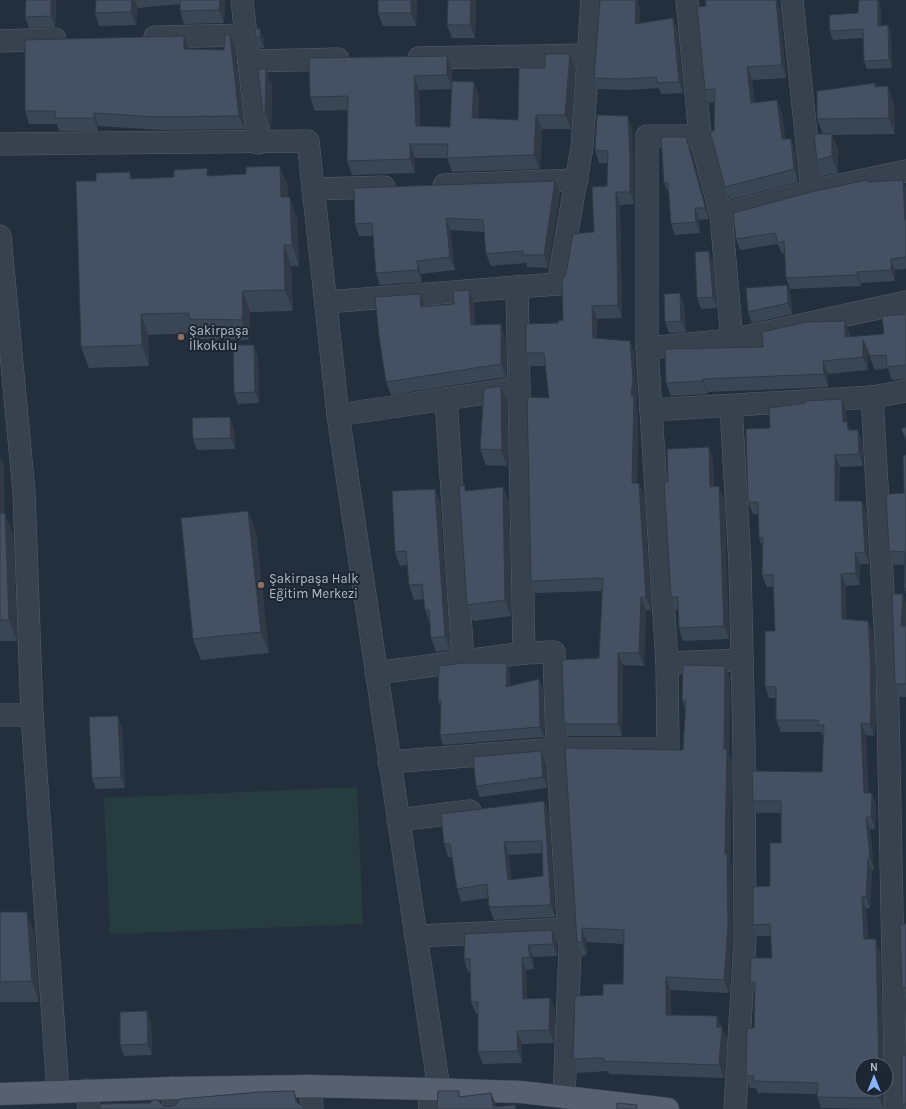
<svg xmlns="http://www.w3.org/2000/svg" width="906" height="1109" font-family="Karla,sans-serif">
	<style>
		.green { fill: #263c3f }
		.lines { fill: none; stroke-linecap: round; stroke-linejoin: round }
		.minor-casing { stroke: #565f6c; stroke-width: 23 }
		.major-casing { stroke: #414a57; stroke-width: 23 }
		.minor { stroke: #38414e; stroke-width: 22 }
		.major { stroke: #56606e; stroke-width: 22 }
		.wall { fill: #3b4654; fill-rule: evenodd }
		.shaded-wall { fill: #303945 }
		.building { fill: #455162; stroke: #303945; fill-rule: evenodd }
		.education-dot { fill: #8d6e63; stroke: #1d2633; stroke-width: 1.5 }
		.labels { text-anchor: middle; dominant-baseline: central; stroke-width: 4; stroke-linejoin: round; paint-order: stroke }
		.poi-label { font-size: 13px; fill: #b4bcc9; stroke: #1d2633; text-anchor: start }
	</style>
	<rect width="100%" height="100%" fill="#242f3e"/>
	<polygon class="green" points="357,787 363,924 110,934 104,798"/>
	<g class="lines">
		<g class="minor-casing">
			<g id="minor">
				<polyline points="242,0 258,143"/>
				<polyline points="687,0 700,136 721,215 732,340"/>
				<polyline points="792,0 812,191"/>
				<polyline points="155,37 246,35"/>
				<polyline points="0,41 55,39"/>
				<polyline points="419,58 587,55"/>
				<polyline points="249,61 338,59"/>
				<polyline points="0,144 308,141 338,415 439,1089"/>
				<polyline points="444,185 577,180"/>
				<polyline points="313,189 384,187"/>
				<polyline points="721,215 812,191 906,171"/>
				<polyline points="0,236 24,492 32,715 58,1091"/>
				<polyline points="517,287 558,284 582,147 592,0"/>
				<polyline points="326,302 517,287 524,653"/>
				<polyline points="647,348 732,340 906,302"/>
				<polyline points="872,397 887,662 896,1109"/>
				<polyline points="446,399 463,661"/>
				<polyline points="731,406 740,565 744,747 745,939 735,1109"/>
				<polyline points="651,410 872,397 906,391"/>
				<polyline points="338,415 519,388"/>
				<polyline points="667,663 742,660"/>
				<polyline points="376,673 524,653 554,652 557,749 389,762"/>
				<polyline points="0,715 32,715"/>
				<polyline points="398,820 470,811"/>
				<polyline points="416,936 569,929"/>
				<polyline points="310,1086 312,1109"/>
				<polyline points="172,1088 174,1109"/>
				<polyline points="429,1089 430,1109"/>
				<polyline points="87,1090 89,1109"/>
				<polyline points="564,1097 570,950 557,749 668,749 667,663 647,348 647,136 700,136"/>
			</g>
		</g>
		<g class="major-casing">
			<polyline id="major" points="0,1094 172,1088 310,1086 429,1089 521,1092 668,1109"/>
		</g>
		<use href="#minor" class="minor"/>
		<use href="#major" class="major"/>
	</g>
	<g class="wall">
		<polygon points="56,0 55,27 29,28 25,17"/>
		<polygon points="96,0 225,0 224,23 184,24 180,11 180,4 138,8 136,25 99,26 95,13"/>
		<polygon points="378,0 417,0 416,26 383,26 378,13"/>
		<polygon points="448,0 476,0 475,38 452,38 447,25"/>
		<polygon points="600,0 637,0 640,9 639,24 673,18 677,29 683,93 661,94 659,88 627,90 598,89 594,78"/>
		<polygon points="705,0 777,0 780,10 786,78 752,80 755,103 782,113 785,139 791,139 795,152 798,182 730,200 725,187 714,131 715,102 709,103 705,90"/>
		<polygon points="881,7 881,26 891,34 892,68 867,69 864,61 863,38 833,40 830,31 858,13"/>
		<polygon points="255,29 264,40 264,48 260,48 256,37"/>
		<polygon points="230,35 235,48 244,129 161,130 98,126 98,131 59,131 57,124 29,124 25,111 189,49 224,50"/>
		<path d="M570 54 575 68 571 129H542L540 169 452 172 447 158H415V173L352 175 347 161 348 110 315 111 310 97 447 56 452 70V81L479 96 478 118 518 120 545 68ZM452 89 450 127 420 126 419 90Z"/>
		<polygon points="266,69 272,86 271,129 269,129 263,113"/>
		<polygon points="875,83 876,87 894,103 895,134 832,135 838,150 838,173 823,176 817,160 823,134 817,119"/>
		<polygon points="632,129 634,171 634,204 620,205 622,318 597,319 597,339 630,341 634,354 637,393 636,404 638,408 637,483 639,483 644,496 651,610 646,610 644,666 623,665 622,736 569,736 564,724 599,658 602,591 535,593 531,581 549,398 545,366 531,366 526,353 558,323 563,320 594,232 607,186 608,163 599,163 595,150"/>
		<polygon points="686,137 690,148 709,219 699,220 700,233 675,235 671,224 669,194 664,183"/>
		<polygon points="207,168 209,176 288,187 288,197 297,218 299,266 291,266 293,311 250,312 249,340 196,339 194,333 148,335 149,366 89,368 81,347 96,181 130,172 132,179 174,177"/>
		<polygon points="903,180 906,189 906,269 895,270 895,281 861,283 861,286 790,289 786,278 785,253 782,254 778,244 740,250 736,239 868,182"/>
		<polygon points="560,193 548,268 527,267 526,263 491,266 486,254 484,232 450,230 455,270 421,274 422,282 380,285 376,273 373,236 359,236 355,224"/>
		<polygon points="713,262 717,308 701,309 697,298"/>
		<polygon points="787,285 791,296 792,314 752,323 748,312"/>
		<polygon points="469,290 474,303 475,325 505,337 506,377 391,395 386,382 425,307 454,304"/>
		<polygon points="684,304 686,332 669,333 665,322"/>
		<polygon points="906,314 906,379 892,380 888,368 875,370 868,353 868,370 828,374 828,387 708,392 708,394 671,396 666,383 763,347 850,334 850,337 884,334"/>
		<polygon points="258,356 259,403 238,404 234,393"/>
		<polygon points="507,402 508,469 507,466 486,465 480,449"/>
		<polygon points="846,411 847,422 850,430 862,442 863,466 840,467 839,501 866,513 869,564 860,564 860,585 846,586 846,620 868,621 873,633 875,662 876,719 874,736 866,735 868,793 876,805 875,829 870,829 874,870 872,870 870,909 866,908 868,939 880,951 883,1065 862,1065 862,1089 883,1089 884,1109 821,1108 817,1097 817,1094 758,1093 756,1088 750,1088 746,1076 754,1028 755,994 750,982 772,958 771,936 757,936 753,925 770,886 781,843 781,813 757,813 753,801 822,772 823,737 823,736 821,732 781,732 776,720 776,698 769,698 765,686 775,631 774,587 767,587 762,575 763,549 759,538 759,514 753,514 748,502 770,428"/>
		<polygon points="234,428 235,449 197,450 193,439"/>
		<polygon points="709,447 713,460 714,487 724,499 729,639 683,641 679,628 678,610 676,610 671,597 668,482"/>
		<polygon points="906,455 906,594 904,588 905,565 894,565 889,551 904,493"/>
		<polygon points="0,457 4,467 4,513 13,534 17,641 0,641"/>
		<polygon points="503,487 509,503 511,616 473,621 467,605 467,491"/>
		<polygon points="435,489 440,504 450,650 436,652 431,638 430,624 425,610 424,599 414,600 409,585 407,565 400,566 395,552"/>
		<polygon points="248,511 256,532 269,653 201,660 193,639"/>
		<polygon points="906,602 906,697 900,697 895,684"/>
		<polygon points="507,663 510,674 510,686 539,679 543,690 544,737 443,745 440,735 441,709 438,700"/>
		<polygon points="730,679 729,755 732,763 730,861 732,868 732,939 729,993 671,990 671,1015 717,1016 727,1040 724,1078 609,1074 608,1071 578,1073 573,1059 603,995 623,984 624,944 587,942 587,955 582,956 577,942 565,748 683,750 685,709 682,700"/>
		<polygon points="122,727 125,788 96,789 92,778"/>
		<polygon points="545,762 547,788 480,797 476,786"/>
		<path d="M544 801 549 813 555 917 494 920 489 907 488 898 461 902 457 889 452 857H448L444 844ZM542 853 543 876 511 880 509 855Z"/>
		<polygon points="0,912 34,932 39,1002 0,1002"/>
		<polygon points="906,924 906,1001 902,988"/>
		<polygon points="465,934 557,942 557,956 533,957 534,969 526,970 527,999 550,998 555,1011 554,1043 522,1044 522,1063 483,1064 478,1052 478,1014 476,1014 471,1002 470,972 468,972 464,959"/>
		<polygon points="151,1022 152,1055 124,1056 120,1045"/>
		<polygon points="906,1055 906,1109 904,1109 902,1104"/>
	</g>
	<g class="shaded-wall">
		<polygon points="51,0 56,0 55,27 51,16"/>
		<polygon points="132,0 135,0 138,8 136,25 131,12"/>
		<polygon points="220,0 225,0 224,23 219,10"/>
		<polygon points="411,0 417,0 416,26 411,13"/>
		<polygon points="471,0 476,0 475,38 470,25"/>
		<polygon points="636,0 637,0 640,9 639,35 635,24"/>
		<polygon points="776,0 777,0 780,10 786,78 782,65"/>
		<polygon points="878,0 879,0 881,7 881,34 878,26"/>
		<polygon points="673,18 677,29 683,93 679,82"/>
		<polygon points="888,25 891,34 892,68 889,60"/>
		<polygon points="260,29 264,40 264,48 260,37"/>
		<polygon points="230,35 235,48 244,129 239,116"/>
		<polygon points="184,36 189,49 184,49"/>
		<polygon points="570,54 575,68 571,129 565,115"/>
		<polygon points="447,56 452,70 453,89 447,75"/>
		<polygon points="747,67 752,80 756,116 751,103"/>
		<polygon points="266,69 272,86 271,129 265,113"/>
		<polygon points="414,76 419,90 421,141 416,126"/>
		<polygon points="474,82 479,96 477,132 472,118"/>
		<polygon points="888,86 894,103 895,134 889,118"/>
		<polygon points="777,100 782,113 787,152 782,139"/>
		<polygon points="94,113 98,126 98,131 94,118"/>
		<polygon points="536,115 542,129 540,169 534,155"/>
		<polygon points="628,116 632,129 634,171 634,204 630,192"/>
		<polygon points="832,134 838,150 838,173 832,156"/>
		<polygon points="686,137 690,148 709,219 705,208"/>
		<polygon points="791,139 795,152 798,182 794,169"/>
		<polygon points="410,144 415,158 415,173 410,159"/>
		<polygon points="280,166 288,187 289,218 281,197"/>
		<polygon points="207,168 214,189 207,176"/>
		<polygon points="130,172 137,192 130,179"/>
		<polygon points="903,180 906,189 906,223 905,220"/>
		<polygon points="555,181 560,193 548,268 544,255"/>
		<polygon points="616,192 620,205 622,318 618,305"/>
		<polygon points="290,197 297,218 299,266 292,245"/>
		<polygon points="695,208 699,220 700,233 696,222"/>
		<polygon points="446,218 450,230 455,270 450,257"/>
		<polygon points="284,245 291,266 293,311 285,290"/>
		<polygon points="709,251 713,262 717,308 713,297"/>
		<polygon points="891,259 895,270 895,281 891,270"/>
		<polygon points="417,261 421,274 422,282 418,270"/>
		<polygon points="857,272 861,283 861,286 857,275"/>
		<polygon points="787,285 791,296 792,314 788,303"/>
		<polygon points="469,290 474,303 476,338 471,325"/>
		<polygon points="243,291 250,312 249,340 242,320"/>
		<polygon points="680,293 684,304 686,332 681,321"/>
		<polygon points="420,294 425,307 421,307"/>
		<polygon points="592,306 597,319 598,351 593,338"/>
		<polygon points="141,314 148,335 149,366 142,345"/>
		<polygon points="845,321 850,334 850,351 845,337"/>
		<polygon points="501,324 505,337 506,377 501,364"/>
		<polygon points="863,340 868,353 868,370 863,357"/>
		<polygon points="630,341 634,354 637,393 636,404 638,408 637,496 632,483 631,396"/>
		<polygon points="254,345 258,356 259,403 255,392"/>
		<polygon points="823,361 828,374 828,387 824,374"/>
		<polygon points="703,379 708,392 708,394 703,381"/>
		<polygon points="501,386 507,402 508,469 502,453"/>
		<polygon points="842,399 846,411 847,434 843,422"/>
		<polygon points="230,417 234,428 235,449 231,438"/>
		<polygon points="847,422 852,434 848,430"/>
		<polygon points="858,430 862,442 863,466 859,454"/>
		<polygon points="709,447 713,460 714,500 710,487"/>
		<polygon points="835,455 840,467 839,513 835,501"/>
		<polygon points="0,457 4,467 5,534 0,521"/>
		<polygon points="639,483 644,496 651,610 646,597"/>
		<polygon points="719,486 724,499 729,639 724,626"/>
		<polygon points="503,487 509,503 511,616 505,600"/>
		<polygon points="435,489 440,504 450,650 445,636"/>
		<polygon points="862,501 866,513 869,564 865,552"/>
		<polygon points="248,511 256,532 269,653 261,632"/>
		<polygon points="5,513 13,534 17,641 9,620"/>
		<polygon points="855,553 860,564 860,585 856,573"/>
		<polygon points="841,574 846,586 847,631 842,619"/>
		<polygon points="903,594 906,602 906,639 901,626"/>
		<polygon points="641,597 646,610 644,666 639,653"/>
		<polygon points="868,621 873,633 875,662 876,719 874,736 870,724"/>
		<polygon points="618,653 623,665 622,736 618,724"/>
		<polygon points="507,663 510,674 510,698 506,687"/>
		<polygon points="725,666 730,679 729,755 732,763 730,861 732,868 732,939 729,993 724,980 725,854 724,749"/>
		<polygon points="539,679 543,690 544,737 540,727"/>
		<polygon points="118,716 122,727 125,788 121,777"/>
		<polygon points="861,723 866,735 869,805 864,793"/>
		<polygon points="541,751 545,762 547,788 543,777"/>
		<polygon points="872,793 876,805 875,829 871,817"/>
		<polygon points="544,801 549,813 555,917 551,905"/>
		<polygon points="866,817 870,829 874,870 870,858"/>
		<polygon points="504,842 509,855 513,893 508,880"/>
		<polygon points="868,858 872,870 870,909 866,897"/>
		<polygon points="862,896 866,908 868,951 864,939"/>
		<polygon points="27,912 34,932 39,1002 32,981"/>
		<polygon points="582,928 587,942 587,955 582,942"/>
		<polygon points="552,930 557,942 557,956 553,944"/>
		<polygon points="876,939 880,951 883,1065 879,1065"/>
		<polygon points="528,945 533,957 534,969 530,957"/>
		<polygon points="522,958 526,970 528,1012 523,999"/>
		<polygon points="666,977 671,990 670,1029 666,1015"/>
		<polygon points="550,998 555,1011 554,1043 549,1030"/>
		<polygon points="147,1011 151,1022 152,1055 148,1044"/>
		<polygon points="717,1016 727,1040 724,1078 719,1065 717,1027"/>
		<polygon points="517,1031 522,1044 522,1063 518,1051"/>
		<polygon points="879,1089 883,1089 884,1109 879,1098"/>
		<polygon points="294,1091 299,1105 296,1102"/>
		<polygon points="491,1093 496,1105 496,1109 493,1107"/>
	</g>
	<g class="building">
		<polygon points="26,0 51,0 51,16 25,17"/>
		<polygon points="96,0 132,0 131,12 95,13"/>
		<polygon points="180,0 220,0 219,10 180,11"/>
		<rect x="378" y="0" width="33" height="13"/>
		<polygon points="448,0 471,0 470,25 447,25"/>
		<polygon points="600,0 636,0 635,24 673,18 679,82 657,83 656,77 623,79 594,78"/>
		<polygon points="705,0 776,0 782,65 747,67 751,103 777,100 782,139 791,139 794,169 725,187 710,131 714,131 715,89 705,90 697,7 706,6"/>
		<polygon points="859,0 878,0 878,26 888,25 889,60 864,61 863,29 830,31 829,15 858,13"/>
		<polygon points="255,29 260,29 260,37 256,37"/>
		<polygon points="225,35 230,35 239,116 156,117 94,113 94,118 55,118 55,111 25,111 25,40 184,36 184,49 224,50"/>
		<polygon points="545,54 570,54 565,115 536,115 534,155 447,158 448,144 410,144 410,159 347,161 348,96 310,97 309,58 447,56 447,75 414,76 416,126 450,127 452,81 474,82 472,118 518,120 519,68 545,68"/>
		<polygon points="258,69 266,69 265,113 263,113"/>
		<polygon points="875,83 875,87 888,86 889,118 817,119 817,91"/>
		<polygon points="597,115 628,116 630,158 630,192 616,192 618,305 592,306 593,338 630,341 633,380 631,396 634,396 632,483 639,483 646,597 641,597 639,653 618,653 618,724 564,724 562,660 599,658 603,578 531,581 527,397 549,398 544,353 526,353 526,324 558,323 558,321 563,320 562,280 566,273 573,234 594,232 592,187 607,186 608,151 595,150"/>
		<polygon points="814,134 832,134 832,156 817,160"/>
		<polygon points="661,137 686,137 705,206 705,208 695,208 696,222 671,224 668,183 664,183"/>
		<polygon points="280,166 281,197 290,197 292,245 284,245 285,290 243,291 242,320 189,319 189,313 141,314 142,345 81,347 76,181 96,181 96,173 130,172 130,179 174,177 174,170 207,168 207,176 246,174 246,167"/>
		<polygon points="867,180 868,182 903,180 905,220 906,220 906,257 891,259 891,270 857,272 857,275 786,278 784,241 778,243 775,233 736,239 733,213 811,192"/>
		<polygon points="555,181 544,255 522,255 523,251 486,254 483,220 446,218 450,257 417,261 418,270 376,273 372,223 355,224 354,188"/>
		<polygon points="709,251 713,297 697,298 695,252"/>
		<polygon points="787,285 788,303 748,312 746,288"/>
		<polygon points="469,290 471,325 501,324 501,364 386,382 379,336 375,297 420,294 421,307 454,304 453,291"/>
		<polygon points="680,293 681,321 665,322 664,294"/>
		<polygon points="906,314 906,365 887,367 886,355 870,356 863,340 863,357 823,361 824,374 703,379 703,381 666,383 665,349 763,347 762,332 806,322 845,321 845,337 884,334 882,316"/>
		<polygon points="233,345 254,345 255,392 234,393"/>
		<polygon points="501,386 502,453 502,450 480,449 484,389"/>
		<polygon points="842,399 843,422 847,422 848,430 858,430 859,454 835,455 835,501 862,501 865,552 855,553 856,573 841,574 842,619 868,621 870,651 871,707 870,724 861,723 864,793 872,793 871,817 866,817 870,858 868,858 866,897 862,896 864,939 876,939 879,1065 862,1065 862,1089 879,1089 879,1098 817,1097 818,1083 753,1081 754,1076 746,1076 747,1028 754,1028 755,983 750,982 751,958 772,958 770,924 753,925 753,887 770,886 770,843 781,843 781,801 753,801 752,771 822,772 824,725 818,725 818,720 776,720 776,687 765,686 765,631 775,631 773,575 762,575 763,538 759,538 758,502 748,502 746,429 770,428 769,408 805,403 805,401"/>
		<polygon points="230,417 231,438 193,439 192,418"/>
		<polygon points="906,427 906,440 901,429"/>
		<polygon points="709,447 710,487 719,486 724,626 679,628 678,597 671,597 664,482 668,482 667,449"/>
		<polygon points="903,455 906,455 906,589 904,588 905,552 889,551 886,494 904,493"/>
		<polygon points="465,485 465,491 503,487 505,600 467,605 459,486"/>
		<polygon points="435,489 445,636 431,638 429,610 425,610 422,584 409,585 406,551 395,552 392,491"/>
		<polygon points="248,511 261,632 193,639 181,518"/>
		<polygon points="0,513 5,513 9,620 0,620"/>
		<polygon points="892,594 903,594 901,626 906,626 906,684 895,684"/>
		<polygon points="463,663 507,663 506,687 539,679 540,727 440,735 441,701 438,700 439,666"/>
		<polygon points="683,665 725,666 724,749 727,749 725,854 727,854 728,925 724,980 666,977 666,1015 717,1016 717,1027 722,1027 719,1065 604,1061 604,1058 573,1059 575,996 603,995 603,984 623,984 624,930 582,928 582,942 577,942 565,748 683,750 686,700 682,700"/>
		<polygon points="118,716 121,777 92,778 89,717"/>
		<polygon points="541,751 543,777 476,786 473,757"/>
		<path d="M544 801 551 905 489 907 487 884 457 889 450 844H444L441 814ZM542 841 543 876 508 880 504 842Z"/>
		<polygon points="0,912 27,912 32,981 0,982"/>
		<polygon points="900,924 906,924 906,988 902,988"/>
		<polygon points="552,930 553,944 528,945 530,957 522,958 523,999 550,998 549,1030 517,1031 518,1051 478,1052 478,1002 471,1002 470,959 464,959 465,934"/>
		<polygon points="147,1011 148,1044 120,1045 120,1012"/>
		<rect x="902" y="1055" width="4" height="49"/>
		<polygon points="294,1091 296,1102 304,1107 304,1109 100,1109 100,1104 151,1103 151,1100 158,1100 163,1106 170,1107 176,1105 180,1099 260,1092"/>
		<polygon points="438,1091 459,1091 459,1097 491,1093 493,1107 515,1105 516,1109 437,1109"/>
		<polygon points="617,1103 637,1105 637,1109 617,1109"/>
	</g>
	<g class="education-dot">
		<circle cx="181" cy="337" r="4"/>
		<circle cx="261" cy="585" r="4"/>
	</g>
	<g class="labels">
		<g class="poi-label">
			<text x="189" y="330">Şakirpaşa<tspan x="189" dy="15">İlkokulu</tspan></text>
			<text x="269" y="578">Şakirpaşa Halk<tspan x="269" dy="15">Eğitim Merkezi</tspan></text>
		</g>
	</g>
	<g transform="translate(874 1077)"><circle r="19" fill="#1d2633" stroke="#59626f"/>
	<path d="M0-3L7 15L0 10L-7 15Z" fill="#8ab4f8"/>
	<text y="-6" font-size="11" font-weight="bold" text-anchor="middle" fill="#b4bcc9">N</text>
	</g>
</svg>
